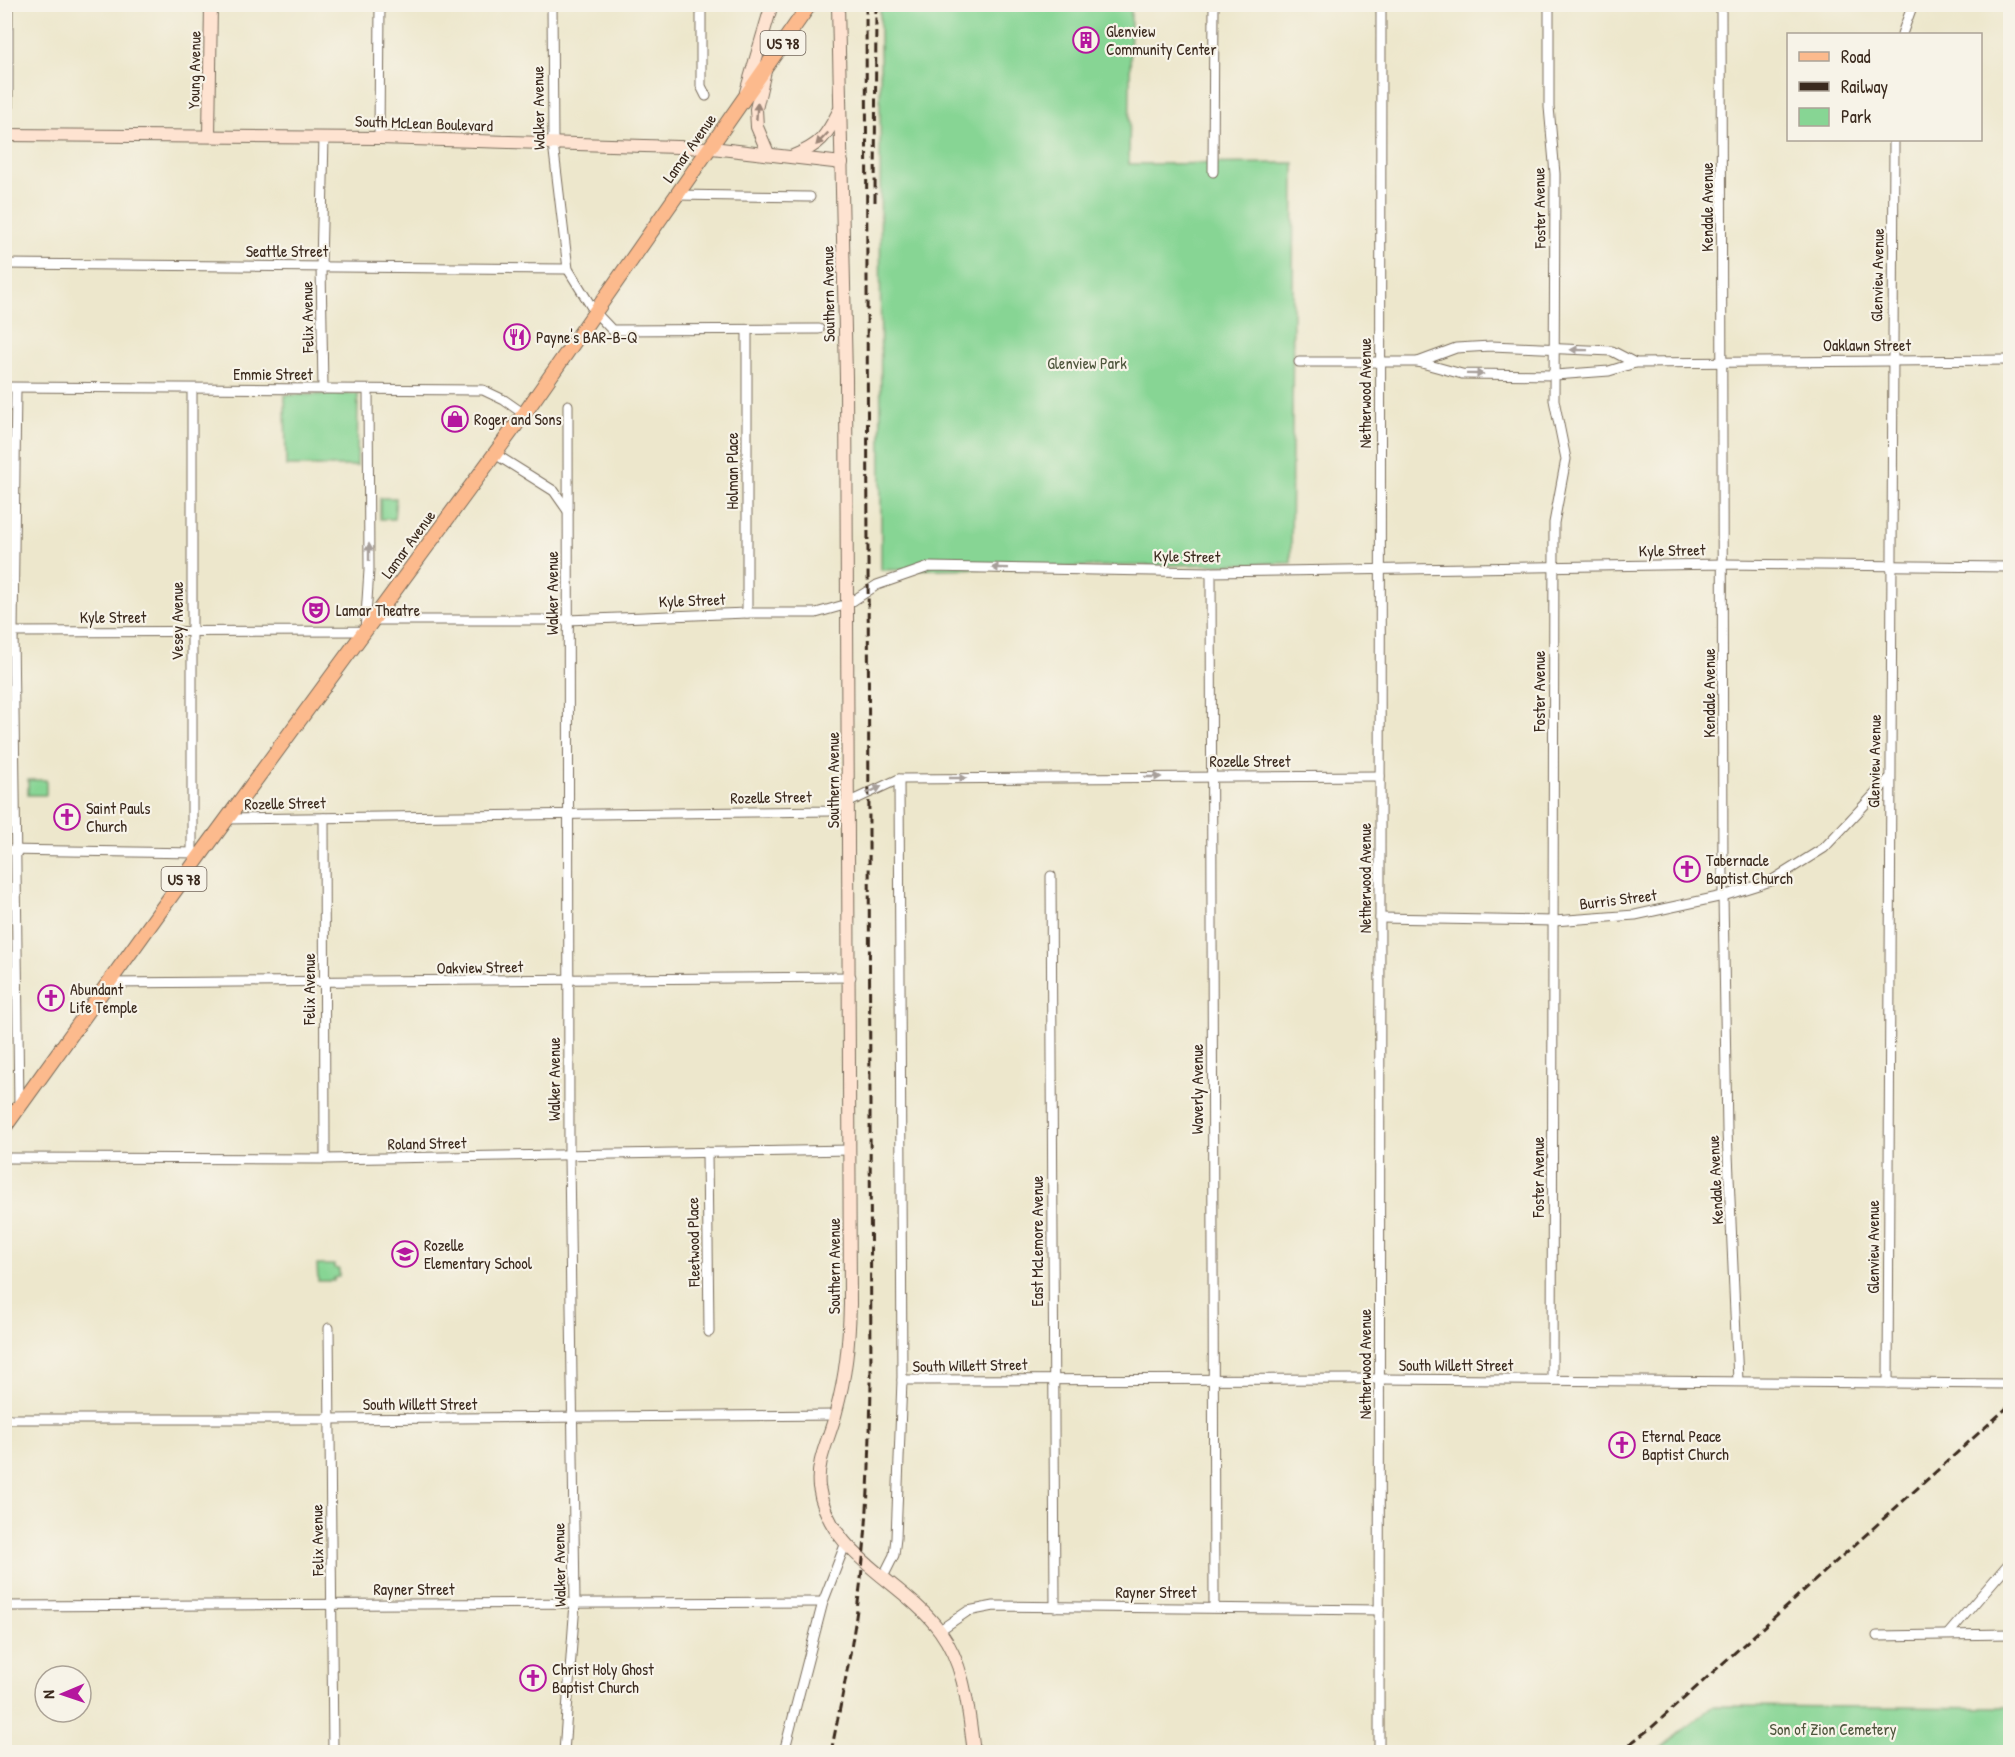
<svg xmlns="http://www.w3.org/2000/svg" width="2015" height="1757" font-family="'Patrick Hand',sans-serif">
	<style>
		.green { fill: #87d594; stroke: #618059; stroke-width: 1.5 }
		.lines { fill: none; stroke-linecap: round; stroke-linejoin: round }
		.street-casing { stroke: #796c5b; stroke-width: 11 }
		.secondary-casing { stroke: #796c5b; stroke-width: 14 }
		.primary-casing { stroke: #796c5b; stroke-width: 16 }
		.street { stroke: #fff; stroke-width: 9 }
		.secondary { stroke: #fee3d1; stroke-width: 12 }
		.primary { stroke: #fcba8d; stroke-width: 14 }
		.rail { stroke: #3b2a1e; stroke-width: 3; stroke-dasharray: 9 4.5; stroke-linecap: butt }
		.oneway { fill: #9c8678 }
		.oneway2 { fill: #a79f9a }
		.labels { text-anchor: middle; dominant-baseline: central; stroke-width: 4.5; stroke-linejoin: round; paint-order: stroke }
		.shield { fill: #f7f3e8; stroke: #73665b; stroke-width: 1.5 }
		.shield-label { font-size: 15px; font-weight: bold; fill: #3b2a1e }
		.poi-label { font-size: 16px; fill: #3b2a1e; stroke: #f7f3e8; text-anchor: start }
		.street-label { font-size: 16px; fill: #3b2a1e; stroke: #f7f3e8 }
		.park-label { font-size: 16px; fill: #4e553c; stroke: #f7f3e8 }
	</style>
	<rect width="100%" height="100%" fill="#f7f3e8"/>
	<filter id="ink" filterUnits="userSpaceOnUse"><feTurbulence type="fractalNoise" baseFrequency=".0167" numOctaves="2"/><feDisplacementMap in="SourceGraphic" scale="12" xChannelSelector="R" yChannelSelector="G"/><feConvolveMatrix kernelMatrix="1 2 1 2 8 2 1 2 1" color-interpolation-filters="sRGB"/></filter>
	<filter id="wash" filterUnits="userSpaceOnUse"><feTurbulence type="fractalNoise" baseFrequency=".008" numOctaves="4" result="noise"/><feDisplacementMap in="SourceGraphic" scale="24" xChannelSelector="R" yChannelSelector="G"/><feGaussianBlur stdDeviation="1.35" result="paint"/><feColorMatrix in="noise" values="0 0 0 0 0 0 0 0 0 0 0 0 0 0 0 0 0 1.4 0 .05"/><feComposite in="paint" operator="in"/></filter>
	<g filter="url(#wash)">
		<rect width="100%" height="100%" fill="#ede7cc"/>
		<g class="green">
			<polygon points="880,5 1131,5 1129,164 1294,163 1291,563 881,570"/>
			<polygon points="358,394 357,466 286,466 285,395"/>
			<polygon points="380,498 396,498 394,519 380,519"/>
			<rect x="28" y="780" width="18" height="15"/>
			<polygon points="317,1265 334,1265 334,1268 339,1269 339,1277 334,1278 334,1281 318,1281"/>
			<polygon points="1713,1706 2010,1708 2010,1752 1656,1752"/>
		</g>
	</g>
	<g filter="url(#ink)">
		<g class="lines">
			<g class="street-casing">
				<g id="street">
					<polyline points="8,4 8,135"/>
					<polyline points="552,4 553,143 568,269 594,311 612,330 819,329"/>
					<polyline points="701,4 701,86 706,96"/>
					<polyline points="1549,4 1549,107 1555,174 1554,400 1566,459 1554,523 1552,1380"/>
					<polyline points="1721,4 1723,896 1727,1131 1738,1381"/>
					<polyline points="1902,34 1913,4"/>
					<polyline points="379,138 380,4"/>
					<polyline points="1213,172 1214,4"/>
					<polyline points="677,195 810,197"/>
					<polyline points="4,264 568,269"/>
					<polyline points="1299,362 1418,362 1462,374 1555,375 1609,371 1635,363 2010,360"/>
					<polyline points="1418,362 1456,348 1491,346 1612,351 1635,363"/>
					<polyline points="4,387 483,390 504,400 524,414"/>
					<polyline points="16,388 13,632 19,1108"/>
					<polyline points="323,389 321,266 324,137"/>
					<polyline points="495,454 554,491 568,511"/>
					<polyline points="1211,572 1214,1606"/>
					<polyline points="747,613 747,330"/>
					<polyline points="373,620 567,620 747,613 816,613 848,604 877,585 929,567 1211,572 1724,564 2010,567"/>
					<polyline points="4,632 365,631 369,570 368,390"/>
					<polyline points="324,818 325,1159"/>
					<polyline points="226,819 830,811 899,779 1380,776"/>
					<polyline points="4,850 197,853"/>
					<polyline points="192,853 192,390"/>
					<polyline points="1051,876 1055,1607"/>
					<polyline points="1380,918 1554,921 1635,915 1723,896 1771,881 1824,848 1889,779"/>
					<polyline points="109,983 851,977"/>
					<polyline points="707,1152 709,1332"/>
					<polyline points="4,1158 325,1159 850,1150"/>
					<polyline points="329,1328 333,1752"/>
					<polyline points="902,1380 1380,1379 2010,1384"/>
					<polyline points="1888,1383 1894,140"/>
					<polyline points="4,1419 330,1419 835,1415"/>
					<polyline points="883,1577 894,1555 896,1538 902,1380 899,779"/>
					<polyline points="4,1606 823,1602"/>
					<polyline points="940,1630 968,1611 994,1606 1379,1610"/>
					<polyline points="1949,1633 2010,1562"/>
					<polyline points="1877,1636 2010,1634"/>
					<polyline points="564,1752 575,1603 569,1157 568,405"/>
					<polyline points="784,1752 823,1602 845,1545"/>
					<polyline points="1379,1752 1381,4"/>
				</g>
			</g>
			<g class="secondary-casing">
				<g id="secondary">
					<path d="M838 4 846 378 850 1304C849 1343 846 1375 836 1412 830 1438 816 1460 819 1487 829 1557 903 1580 940 1631 966 1667 968 1710 974 1752"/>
					<polyline points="765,71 756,109 757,127 768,153"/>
					<polyline points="746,92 772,4"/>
					<polyline points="4,135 379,138 712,148 842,163"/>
					<polyline points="209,136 211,4"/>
					<path d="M793 156C820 145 826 137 839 111"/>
				</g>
			</g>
			<g class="primary-casing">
				<polyline id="primary" points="4,1128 202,853 524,414 810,4"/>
			</g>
			<use href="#street" class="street"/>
			<use href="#secondary" class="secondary"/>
			<use href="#primary" class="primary"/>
			<g class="rail">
				<polyline points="875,202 876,4"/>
				<path d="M831 1752C844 1689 857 1624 863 1559 869 1500 870 1441 871 1382L866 4"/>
				<polyline points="1619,1752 1651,1728 2010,1405"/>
			</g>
		</g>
		<defs><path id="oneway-solid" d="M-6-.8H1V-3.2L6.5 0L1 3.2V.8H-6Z" transform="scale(1.5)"/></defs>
		<g class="oneway">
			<use href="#oneway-solid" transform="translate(757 111) rotate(-86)"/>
			<use href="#oneway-solid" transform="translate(822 139) rotate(134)"/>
		</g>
		<g class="oneway2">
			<use href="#oneway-solid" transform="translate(1579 350) rotate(-179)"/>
			<use href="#oneway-solid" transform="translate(1475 374) rotate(1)"/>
			<use href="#oneway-solid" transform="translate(369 552) rotate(-90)"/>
			<use href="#oneway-solid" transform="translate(1000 568) rotate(-179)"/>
			<use href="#oneway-solid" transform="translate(1153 777)"/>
			<use href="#oneway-solid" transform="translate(958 778)"/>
			<use href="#oneway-solid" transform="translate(874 790) rotate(-26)"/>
		</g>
	</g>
	<defs>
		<g id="building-ring" transform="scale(1.35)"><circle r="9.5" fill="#f7f3e8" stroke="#b5179e" stroke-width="1.5"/><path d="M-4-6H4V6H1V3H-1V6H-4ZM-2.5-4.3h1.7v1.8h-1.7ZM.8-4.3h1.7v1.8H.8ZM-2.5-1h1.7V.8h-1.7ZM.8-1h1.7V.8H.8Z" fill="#b5179e"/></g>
		<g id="restaurant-ring" transform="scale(1.35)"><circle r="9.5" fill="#f7f3e8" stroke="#b5179e" stroke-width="1.5"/><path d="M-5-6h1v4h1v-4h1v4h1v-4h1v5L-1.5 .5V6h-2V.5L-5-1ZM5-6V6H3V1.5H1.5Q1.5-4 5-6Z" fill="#b5179e"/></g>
		<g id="shop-ring" transform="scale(1.35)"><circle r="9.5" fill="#f7f3e8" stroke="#b5179e" stroke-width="1.5"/><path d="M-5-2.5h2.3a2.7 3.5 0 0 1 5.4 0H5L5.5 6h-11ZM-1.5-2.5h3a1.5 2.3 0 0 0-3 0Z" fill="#b5179e"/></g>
		<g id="theatre-ring" transform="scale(1.35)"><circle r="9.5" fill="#f7f3e8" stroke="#b5179e" stroke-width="1.5"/><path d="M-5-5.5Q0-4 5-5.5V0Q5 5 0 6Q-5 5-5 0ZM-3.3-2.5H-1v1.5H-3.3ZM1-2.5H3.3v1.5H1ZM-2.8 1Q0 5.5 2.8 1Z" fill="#b5179e"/></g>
		<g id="church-ring" transform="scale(1.35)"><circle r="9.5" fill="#f7f3e8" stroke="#b5179e" stroke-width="1.5"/><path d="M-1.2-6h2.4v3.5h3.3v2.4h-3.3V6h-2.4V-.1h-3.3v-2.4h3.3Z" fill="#b5179e"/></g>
		<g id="school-ring" transform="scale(1.35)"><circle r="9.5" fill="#f7f3e8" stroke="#b5179e" stroke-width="1.5"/><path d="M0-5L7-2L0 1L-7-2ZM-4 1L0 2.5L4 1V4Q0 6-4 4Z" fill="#b5179e"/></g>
	</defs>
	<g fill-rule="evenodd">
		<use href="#building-ring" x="1086" y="40"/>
		<use href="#restaurant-ring" x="517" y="337"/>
		<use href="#shop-ring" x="455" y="419"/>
		<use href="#theatre-ring" x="316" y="610"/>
		<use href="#church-ring" x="67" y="817"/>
		<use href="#church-ring" x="1687" y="869"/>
		<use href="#church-ring" x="51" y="998"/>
		<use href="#school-ring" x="405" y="1254"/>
		<use href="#church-ring" x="1622" y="1445"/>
		<use href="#church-ring" x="533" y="1678"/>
	</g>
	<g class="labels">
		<g class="shield">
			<rect x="760.5" y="31" width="45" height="24" rx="4.5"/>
			<rect x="161.5" y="867" width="45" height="24" rx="4.5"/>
		</g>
		<g class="shield-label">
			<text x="783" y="43">US 78</text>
			<text x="184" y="879">US 78</text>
		</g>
		<g class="poi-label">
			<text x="1106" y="31">Glenview<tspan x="1106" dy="18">Community Center</tspan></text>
			<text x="536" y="337">Payne's BAR-B-Q</text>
			<text x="474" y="419">Roger and Sons</text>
			<text x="336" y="610">Lamar Theatre</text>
			<text x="86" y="808">Saint Pauls<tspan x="86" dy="18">Church</tspan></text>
			<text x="1706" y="860">Tabernacle<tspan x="1706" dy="18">Baptist Church</tspan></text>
			<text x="70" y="989">Abundant<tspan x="70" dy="18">Life Temple</tspan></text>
			<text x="424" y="1245">Rozelle<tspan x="424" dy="18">Elementary School</tspan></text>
			<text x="1642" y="1436">Eternal Peace<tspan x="1642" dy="18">Baptist Church</tspan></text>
			<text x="552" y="1669">Christ Holy Ghost<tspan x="552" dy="18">Baptist Church</tspan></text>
		</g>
		<g class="street-label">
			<text transform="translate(194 70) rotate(-89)">Young Avenue</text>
			<text transform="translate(538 108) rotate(-91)">Walker Avenue</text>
			<text transform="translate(424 123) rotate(2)">South McLean Boulevard</text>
			<text transform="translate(689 148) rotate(-55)">Lamar Avenue</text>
			<text transform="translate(1707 207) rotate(-90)">Kendale Avenue</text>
			<text transform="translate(1539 208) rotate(-91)">Foster Avenue</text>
			<text x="287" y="251">Seattle Street</text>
			<text transform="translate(1877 275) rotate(-89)">Glenview Avenue</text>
			<text transform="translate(828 294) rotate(-91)">Southern Avenue</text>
			<text transform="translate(307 317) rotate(-91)">Felix Avenue</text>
			<text x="1867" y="345">Oaklawn Street</text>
			<text x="273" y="374">Emmie Street</text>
			<text transform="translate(1365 393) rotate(-90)">Netherwood Avenue</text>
			<text transform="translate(732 471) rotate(-90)">Holman Place</text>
			<text transform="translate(408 544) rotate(-54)">Lamar Avenue</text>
			<text transform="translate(1672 550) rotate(-1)">Kyle Street</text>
			<text transform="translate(1187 556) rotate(1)">Kyle Street</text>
			<text transform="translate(552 593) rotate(-90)">Walker Avenue</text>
			<text transform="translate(692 600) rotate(-2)">Kyle Street</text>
			<text x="113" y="617">Kyle Street</text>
			<text transform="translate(177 621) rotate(-90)">Vesey Avenue</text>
			<text transform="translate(1539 691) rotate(-90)">Foster Avenue</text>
			<text transform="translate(1709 693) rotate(-90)">Kendale Avenue</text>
			<text x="1250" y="761">Rozelle Street</text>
			<text transform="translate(1874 761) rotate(-89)">Glenview Avenue</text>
			<text transform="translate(833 780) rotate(-90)">Southern Avenue</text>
			<text transform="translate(771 797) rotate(-1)">Rozelle Street</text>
			<text transform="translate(285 803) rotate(-1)">Rozelle Street</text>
			<text transform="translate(1365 878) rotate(-90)">Netherwood Avenue</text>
			<text transform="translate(1618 899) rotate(-7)">Burris Street</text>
			<text transform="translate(480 967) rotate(-1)">Oakview Street</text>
			<text transform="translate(309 989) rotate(-90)">Felix Avenue</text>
			<text transform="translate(554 1079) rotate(-90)">Walker Avenue</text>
			<text transform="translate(1197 1089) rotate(-90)">Waverly Avenue</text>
			<text transform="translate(427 1143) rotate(-1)">Roland Street</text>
			<text transform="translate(1538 1177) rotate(-90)">Foster Avenue</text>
			<text transform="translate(1715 1180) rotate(-93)">Kendale Avenue</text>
			<text transform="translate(1037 1241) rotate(-90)">East McLemore Avenue</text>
			<text transform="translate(693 1242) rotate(-91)">Fleetwood Place</text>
			<text transform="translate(1873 1247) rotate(-90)">Glenview Avenue</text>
			<text transform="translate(834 1266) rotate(-90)">Southern Avenue</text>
			<text transform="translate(1365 1364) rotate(-90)">Netherwood Avenue</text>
			<text transform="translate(970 1365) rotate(-1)">South Willett Street</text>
			<text x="1456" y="1365">South Willett Street</text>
			<text x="420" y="1404">South Willett Street</text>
			<text transform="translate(317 1540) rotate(-91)">Felix Avenue</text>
			<text transform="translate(559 1565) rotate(-91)">Walker Avenue</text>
			<text x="414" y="1589">Rayner Street</text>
			<text x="1156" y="1592">Rayner Street</text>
		</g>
		<g class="park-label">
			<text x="1087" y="363">Glenview Park</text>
			<text x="1833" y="1729">Son of Zion Cemetery</text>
		</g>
	</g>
	<rect width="2015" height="1757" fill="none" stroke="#f7f3e8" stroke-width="24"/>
	<rect x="1787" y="33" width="195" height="108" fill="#f7f3e8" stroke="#aca397" stroke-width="1.5"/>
	<rect x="1799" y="52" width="30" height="9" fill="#fcba8d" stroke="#aca397" stroke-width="1.5"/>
	<text x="1841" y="63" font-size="18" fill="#3b2a1e">Road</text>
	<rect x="1799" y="82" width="30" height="9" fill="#3b2a1e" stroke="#aca397" stroke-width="1.5"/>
	<text x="1841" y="93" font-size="18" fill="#3b2a1e">Railway</text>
	<rect x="1799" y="108" width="30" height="18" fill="#87d594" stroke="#aca397" stroke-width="1.5"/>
	<text x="1841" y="123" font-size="18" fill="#3b2a1e">Park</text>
	<g transform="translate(63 1694) rotate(268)"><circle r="28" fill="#f7f3e8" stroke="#aca397" stroke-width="1.5"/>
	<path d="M0-4.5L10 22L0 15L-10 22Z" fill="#b5179e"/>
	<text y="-9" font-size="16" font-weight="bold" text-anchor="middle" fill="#3b2a1e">N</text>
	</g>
</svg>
